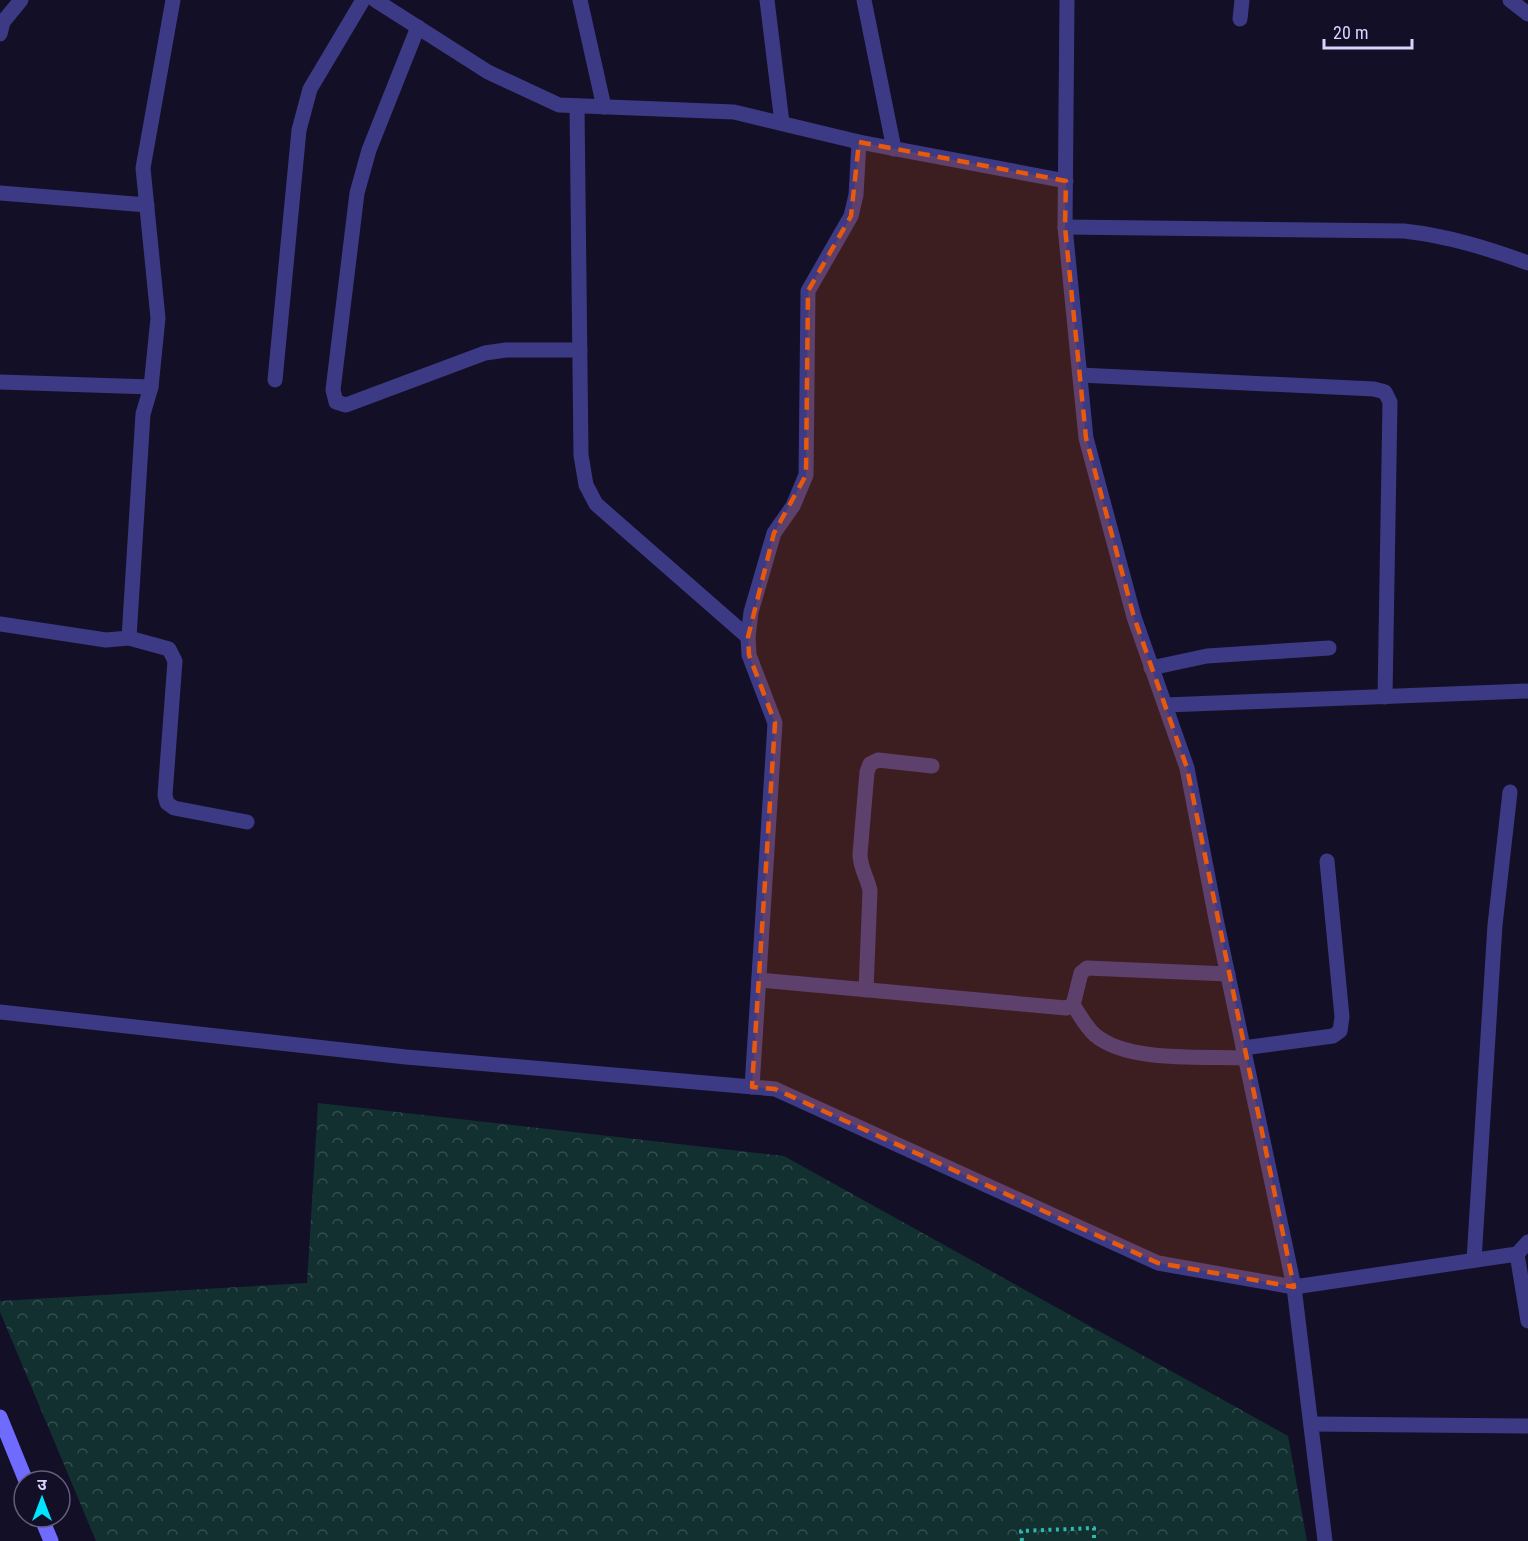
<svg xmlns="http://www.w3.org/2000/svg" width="1528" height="1541" font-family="'Roboto Condensed','Noto Sans Devanagari',sans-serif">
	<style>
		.forest { fill: url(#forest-crowns) }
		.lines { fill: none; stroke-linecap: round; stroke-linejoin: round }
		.path { stroke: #2fb8b0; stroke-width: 4; stroke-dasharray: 3 4.5; stroke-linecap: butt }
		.minor { stroke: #3d3a85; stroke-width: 15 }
		.tertiary { stroke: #3d3a85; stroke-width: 15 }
		.secondary { stroke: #6f6bff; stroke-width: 15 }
		.marked { fill: #e8590c; fill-opacity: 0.2; stroke: #e8590c; stroke-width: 4.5; stroke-dasharray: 12 8; stroke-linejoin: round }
	</style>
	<defs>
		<pattern id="forest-crowns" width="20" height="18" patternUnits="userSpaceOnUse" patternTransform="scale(1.5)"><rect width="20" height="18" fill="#12302f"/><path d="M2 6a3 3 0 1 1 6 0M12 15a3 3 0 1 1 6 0" fill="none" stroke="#344d4e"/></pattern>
	</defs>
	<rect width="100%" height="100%" fill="#130f26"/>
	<polygon class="forest" points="318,1103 784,1156 1288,1436 1307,1541 96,1541 0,1312 0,1301 307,1283"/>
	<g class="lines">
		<polyline class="path" points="1022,1541 1021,1531 1094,1528 1094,1541"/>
		<g class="minor">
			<polyline points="375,0 488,72 559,105 734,112 859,142 1066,181"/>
			<polyline points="580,0 604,107"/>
			<polyline points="767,0 782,123"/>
			<polyline points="864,0 894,149"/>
			<polyline points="1510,0 1528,14"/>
			<polyline points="1240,19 1242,0"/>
			<polyline points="418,27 369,150 357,193 333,390 336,402 346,405 485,353 506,350 580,350"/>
			<polyline points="0,34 3,22 21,0"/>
			<polyline points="577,106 581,455 586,485 596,504 748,637"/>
			<polyline points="0,193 147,205"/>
			<path d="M1065 227 1404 231C1448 236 1487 248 1528 263"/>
			<polyline points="1080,375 1374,389 1385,392 1390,402 1385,697"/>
			<polyline points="275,380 299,130 310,89 363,0"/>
			<polyline points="0,382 151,387"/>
			<polyline points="0,624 106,640 129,638 143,414 151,387 158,318 143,168 173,0"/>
			<polyline points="129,638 169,649 175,661 165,795 167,803 174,808 247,822"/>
			<polyline points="1151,668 1207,656 1329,648"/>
			<polyline points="1165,705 1528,691"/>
			<polyline points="759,980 1066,1008 1073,1005 1081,973 1087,968 1228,974"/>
			<path d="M866 990 870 891C868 878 860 869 860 854L867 772 870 764 878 760 932 766"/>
			<path d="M1073 1005C1080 1015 1085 1026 1095 1035 1128 1063 1203 1056 1245 1058"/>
			<polyline points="1243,1048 1333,1036 1340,1031 1342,1017 1327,861"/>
			<polyline points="752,1087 775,723 749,655 748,637 751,612 774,533 793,506 806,475 808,291 851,216 856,195 859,142"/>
			<polyline points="1517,1254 1528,1321"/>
			<polyline points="1474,1260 1495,925 1510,792"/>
			<polyline points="1311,1424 1528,1426"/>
		</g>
		<g class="tertiary">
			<polyline points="1067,0 1065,227 1086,438 1134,617 1187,768 1216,919 1294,1287 1325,1541"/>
			<polyline points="0,1012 406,1057 775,1089 1158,1263 1294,1287 1517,1254 1528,1242"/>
		</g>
		<g class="secondary">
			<polyline points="0,1417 26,1481"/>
			<polyline points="41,1517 51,1541"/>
		</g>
	</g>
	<path class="marked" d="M859 142 1066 181 1065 227 1086 438 1134 617 1187 768 1294 1287 1158 1263 775 1089 752 1087 775 723 749 655 748 637 774 533 806 475 808 291 851 216Z"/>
	<g transform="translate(42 1499)"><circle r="28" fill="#130f26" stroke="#625e7d" stroke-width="1.5"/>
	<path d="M0-4.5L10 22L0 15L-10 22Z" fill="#00e5ff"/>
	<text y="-9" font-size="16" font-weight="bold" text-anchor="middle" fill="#d9d4ff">उ</text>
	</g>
	<path d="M1324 39v9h88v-9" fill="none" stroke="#d9d4ff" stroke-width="3"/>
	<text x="1333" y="39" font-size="18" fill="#d9d4ff" stroke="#130f26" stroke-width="4.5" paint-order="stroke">20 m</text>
</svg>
